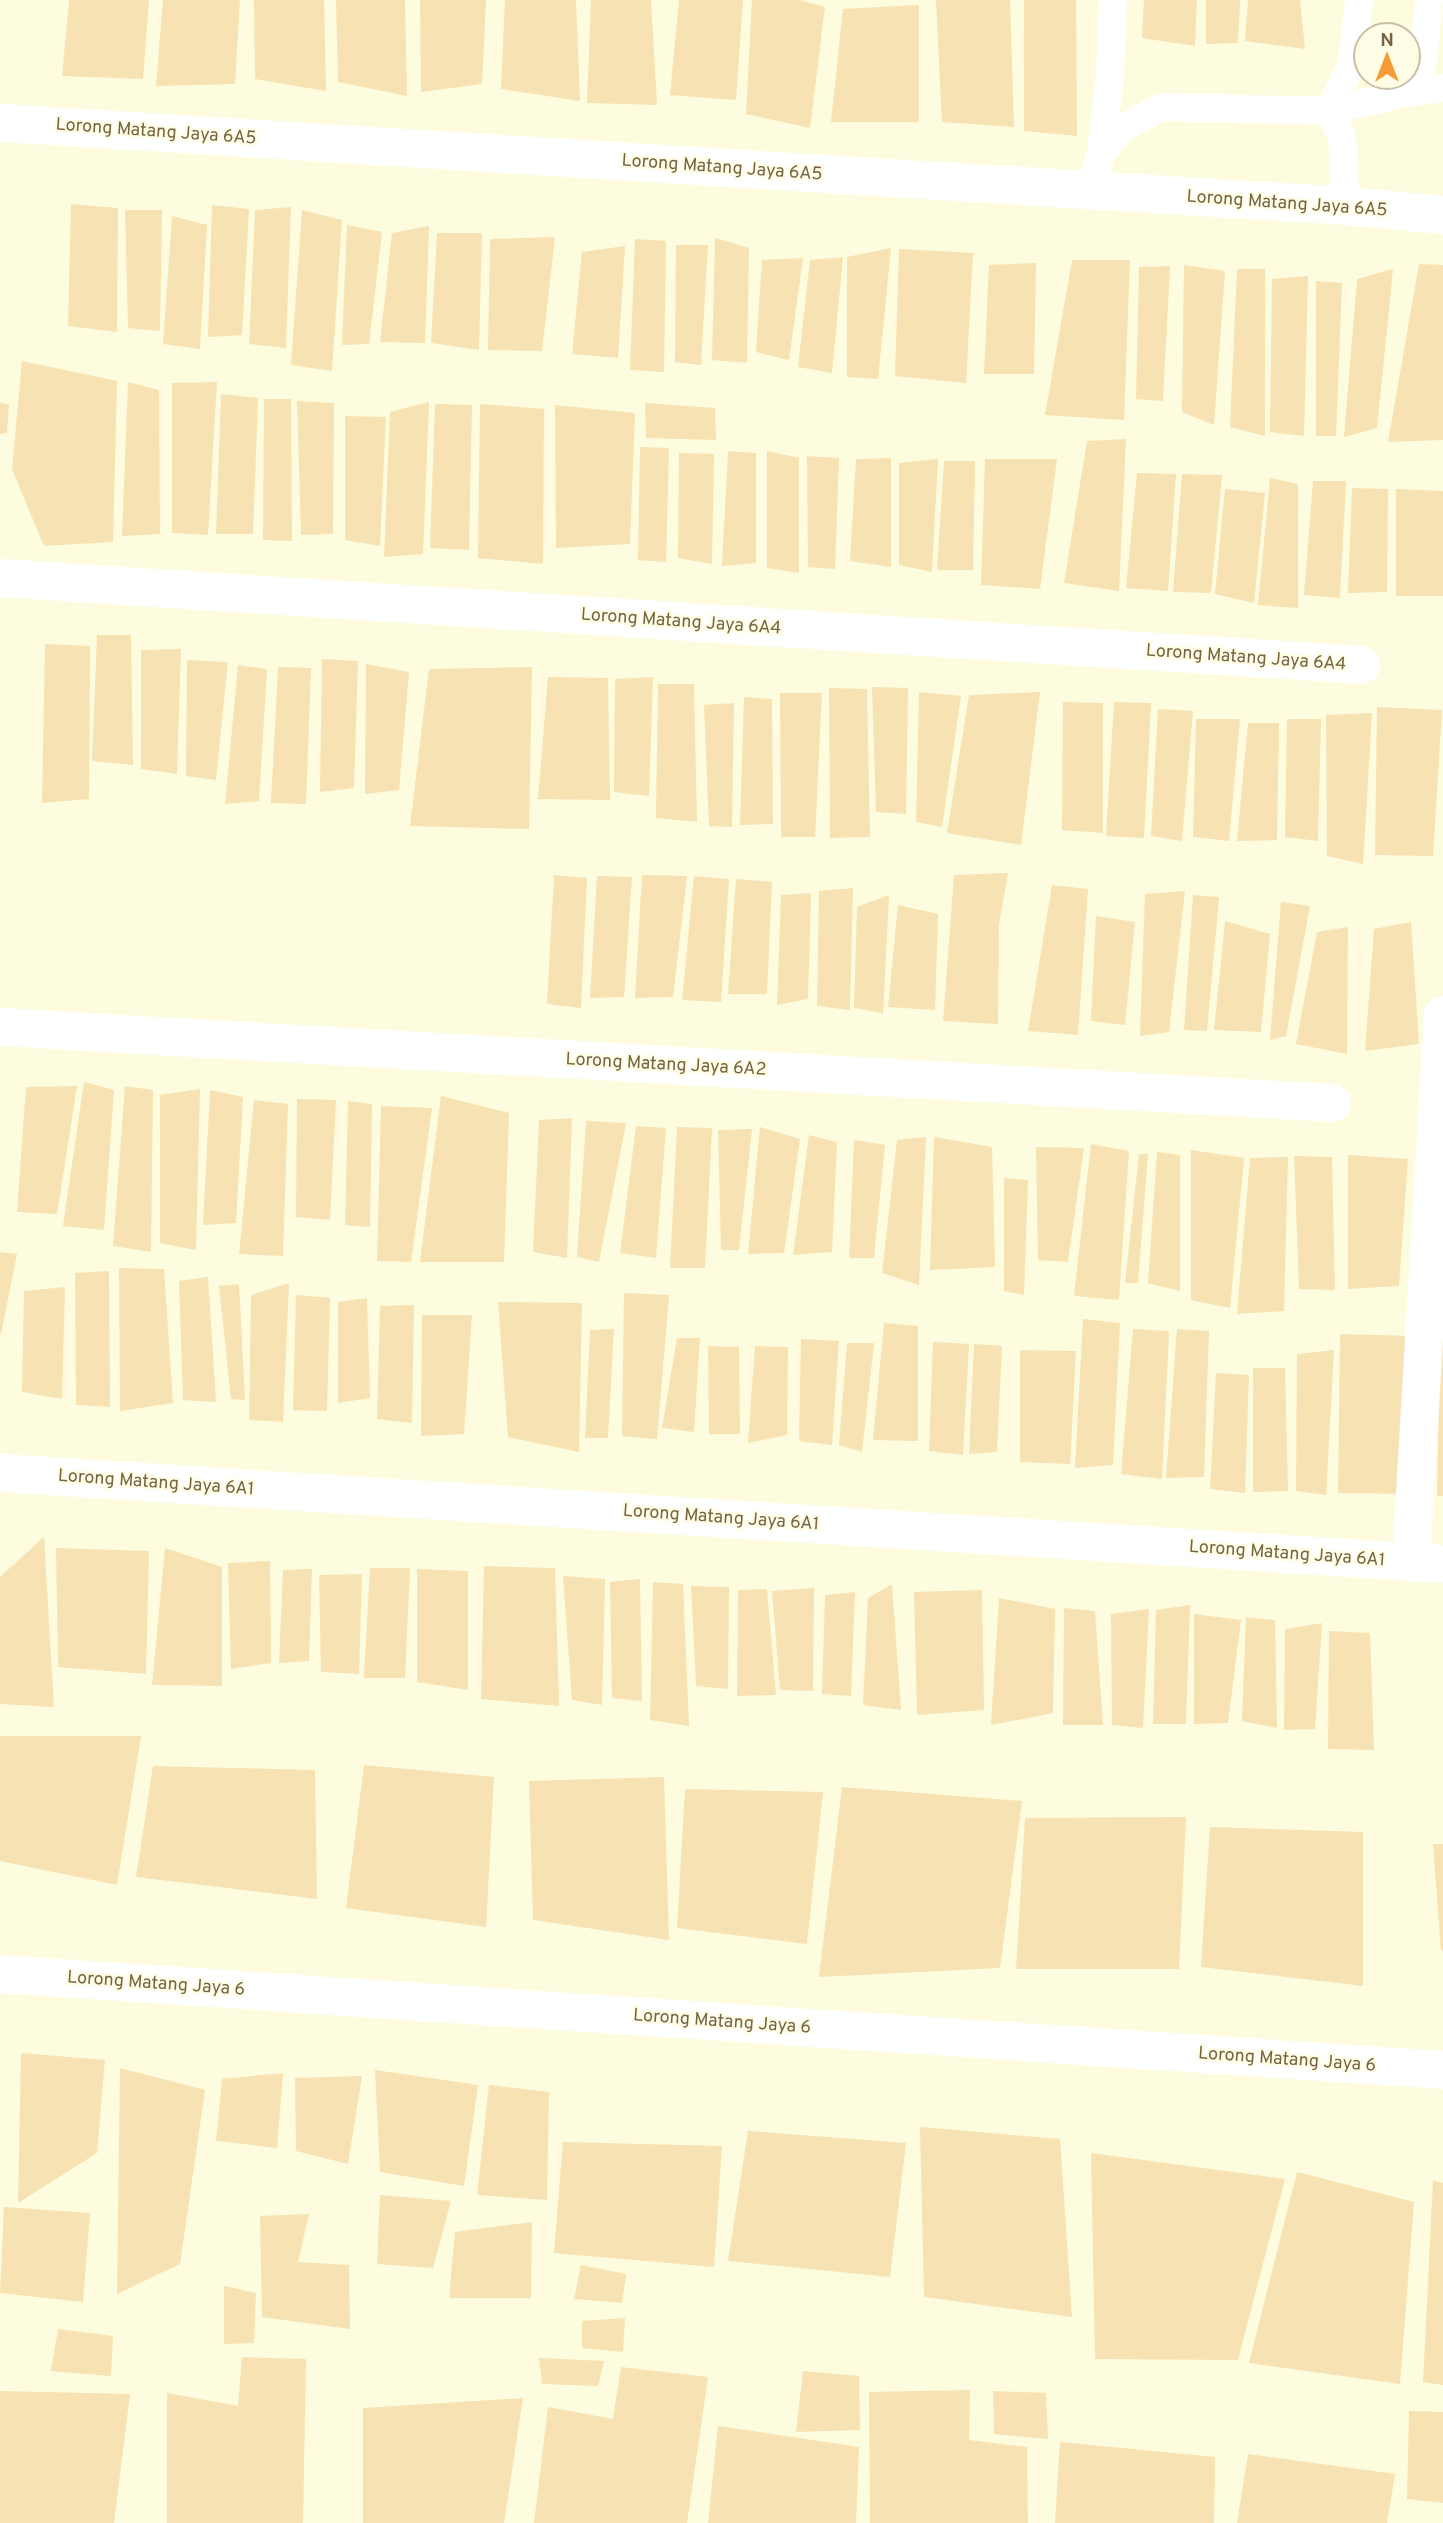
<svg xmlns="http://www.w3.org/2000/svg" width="1443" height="2523" font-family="Overpass,sans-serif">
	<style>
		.building { fill: #f6e2b3 }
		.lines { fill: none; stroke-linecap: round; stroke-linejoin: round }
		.lane { stroke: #fff; stroke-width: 28 }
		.street { stroke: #fff; stroke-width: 38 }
		.labels { text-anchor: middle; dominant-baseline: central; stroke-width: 5; stroke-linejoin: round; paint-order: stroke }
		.street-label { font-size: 18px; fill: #766544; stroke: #fffde6 }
	</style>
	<rect width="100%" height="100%" fill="#fefcde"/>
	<g class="building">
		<polygon points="69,0 149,0 143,79 62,76"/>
		<polygon points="163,0 240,0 235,84 156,86"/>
		<polygon points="254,0 324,0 326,91 255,79"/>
		<polygon points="336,0 405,0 407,96 338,82"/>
		<polygon points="420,0 486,0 482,84 421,92"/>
		<polygon points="505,0 576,0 580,101 501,89"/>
		<polygon points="591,0 651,0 657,105 587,103"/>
		<polygon points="679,0 743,0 736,100 670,95"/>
		<polygon points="752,0 799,0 825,7 810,128 746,114"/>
		<polygon points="936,0 1010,0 1014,127 942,122"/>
		<polygon points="1024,0 1076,0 1077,136 1024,131"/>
		<polygon points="1144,0 1197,0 1195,46 1142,38"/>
		<polygon points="1206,0 1240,0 1238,43 1206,44"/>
		<polygon points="1248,0 1300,0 1305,49 1245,41"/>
		<polygon points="919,5 919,122 831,122 843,9"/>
		<polygon points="71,204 118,208 117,332 68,326"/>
		<polygon points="212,205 249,209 242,335 208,337"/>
		<polygon points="291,207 286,348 249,344 255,210"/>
		<polygon points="125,210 162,210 160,331 128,328"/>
		<polygon points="302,210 342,220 332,371 291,365"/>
		<polygon points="172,216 207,225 200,349 163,344"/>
		<polygon points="347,225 382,232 369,344 342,345"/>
		<polygon points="429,226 425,343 380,342 392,233"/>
		<polygon points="437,233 482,233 479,350 431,343"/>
		<polygon points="555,237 542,351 488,350 490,239"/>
		<polygon points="715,238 749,248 747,363 712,360"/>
		<polygon points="635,239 666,241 664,372 630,370"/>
		<polygon points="676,245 708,245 701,365 675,362"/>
		<polygon points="625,246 618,358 572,354 582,252"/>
		<polygon points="891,248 878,379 847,377 847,257"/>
		<polygon points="899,249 973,253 966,383 895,376"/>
		<polygon points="843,257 832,373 798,367 810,260"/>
		<polygon points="803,258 789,360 756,352 762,260"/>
		<polygon points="1072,260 1130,260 1124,420 1045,415"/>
		<polygon points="1036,263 1034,374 984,374 989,265"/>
		<polygon points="1419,264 1443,265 1443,440 1388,442"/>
		<polygon points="1184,265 1225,271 1214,425 1182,412"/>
		<polygon points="1170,266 1163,401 1136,399 1139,267"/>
		<polygon points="1237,269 1265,269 1265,436 1230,427"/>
		<polygon points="1393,269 1377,428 1344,437 1357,279"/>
		<polygon points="1308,276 1304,436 1270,432 1272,279"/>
		<polygon points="1316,281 1342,283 1336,436 1316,436"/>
		<polygon points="22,361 117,381 113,542 44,546 12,469"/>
		<polygon points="128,382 159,390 160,534 122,536"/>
		<polygon points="217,382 208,535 172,533 172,383"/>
		<polygon points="221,394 258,398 253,534 216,534"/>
		<polygon points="264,399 291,399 292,541 263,540"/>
		<polygon points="297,401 334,403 333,534 301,535"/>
		<polygon points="0,402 9,405 7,433 0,434"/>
		<polygon points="429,402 423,554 384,557 390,412"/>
		<polygon points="645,403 715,408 716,440 646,438"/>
		<polygon points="435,404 472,405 469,550 430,548"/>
		<polygon points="480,404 544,409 543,564 478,558"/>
		<polygon points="555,405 635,413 630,544 556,548"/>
		<polygon points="345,416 386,417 380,546 345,540"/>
		<polygon points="1126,439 1119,591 1064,583 1087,441"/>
		<polygon points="640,447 669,448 666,562 638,560"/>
		<polygon points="728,451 756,453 756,563 722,566"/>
		<polygon points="767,451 799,458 799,573 767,568"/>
		<polygon points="679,453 714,454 712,564 678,558"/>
		<polygon points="807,456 839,458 835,569 808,567"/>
		<polygon points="891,458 891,567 850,561 856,459"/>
		<polygon points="938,459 932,572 899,565 899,463"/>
		<polygon points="985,459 1057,459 1040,589 981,585"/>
		<polygon points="944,461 975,461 973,570 937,570"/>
		<polygon points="1137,473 1176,474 1168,591 1126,588"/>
		<polygon points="1182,474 1222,475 1211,593 1173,592"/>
		<polygon points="1270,478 1298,484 1298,608 1258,605"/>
		<polygon points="1313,481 1346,481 1340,598 1304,595"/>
		<polygon points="1352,488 1388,489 1387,592 1348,593"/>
		<polygon points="1225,489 1265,493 1254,603 1215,594"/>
		<polygon points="1396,489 1443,491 1443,596 1396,596"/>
		<polygon points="97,635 131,635 133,765 92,761"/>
		<polygon points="45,644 90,646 89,799 42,803"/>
		<polygon points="181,649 177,774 141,769 141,650"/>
		<polygon points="322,659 358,661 354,788 320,792"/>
		<polygon points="187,660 228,662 216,780 186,776"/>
		<polygon points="366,664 409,672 399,790 365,794"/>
		<polygon points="238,665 267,669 259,801 225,804"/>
		<polygon points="278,667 311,668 306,804 271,803"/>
		<polygon points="532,667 529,829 410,826 429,669"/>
		<polygon points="548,677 608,678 610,800 538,799"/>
		<polygon points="653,677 649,796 614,792 615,679"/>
		<polygon points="658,684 694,684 697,822 656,818"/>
		<polygon points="872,687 908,688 906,814 876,812"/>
		<polygon points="829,688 867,689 870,837 830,838"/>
		<polygon points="919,692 961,696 942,827 916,822"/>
		<polygon points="1040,692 1021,845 947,833 969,695"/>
		<polygon points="780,693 822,693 815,837 781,837"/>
		<polygon points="744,697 772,699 773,824 740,825"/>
		<polygon points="1063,702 1103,703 1103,833 1062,830"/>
		<polygon points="1114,702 1151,703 1144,838 1106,836"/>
		<polygon points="734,703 732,827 709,826 704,705"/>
		<polygon points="1377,707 1442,710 1433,856 1375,855"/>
		<polygon points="1158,709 1193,711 1182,841 1151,836"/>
		<polygon points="1372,713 1363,864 1327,856 1326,715"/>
		<polygon points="1196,719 1240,719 1229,841 1193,837"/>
		<polygon points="1287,719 1321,719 1318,841 1285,837"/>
		<polygon points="1248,723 1279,723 1277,840 1237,841"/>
		<polygon points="1008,873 999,925 998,1024 943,1021 954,875"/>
		<polygon points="554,875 587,878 581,1008 547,1004"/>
		<polygon points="642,875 687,876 673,997 635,998"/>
		<polygon points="597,876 632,877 624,997 590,998"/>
		<polygon points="694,876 729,879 721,1002 682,1000"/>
		<polygon points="736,879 772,882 767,994 728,994"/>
		<polygon points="1052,885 1088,889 1078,1035 1028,1031"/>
		<polygon points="853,888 850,1010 817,1006 819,891"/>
		<polygon points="1185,891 1169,1032 1140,1036 1145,894"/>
		<polygon points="811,893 808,999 777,1005 781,895"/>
		<polygon points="889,895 883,1013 854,1008 857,907"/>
		<polygon points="1193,895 1219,897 1207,1031 1184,1030"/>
		<polygon points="1281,902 1310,906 1286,1036 1270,1040"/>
		<polygon points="898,905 938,914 935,1010 888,1007"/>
		<polygon points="1096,916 1135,922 1125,1025 1091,1021"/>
		<polygon points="1225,921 1270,934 1261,1032 1214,1030"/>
		<polygon points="1411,922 1419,1044 1365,1051 1374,929"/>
		<polygon points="1348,927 1347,1054 1296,1044 1317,932"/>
		<polygon points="84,1082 114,1090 104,1230 63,1226"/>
		<polygon points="77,1086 57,1214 17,1212 26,1087"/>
		<polygon points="125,1086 153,1090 151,1252 113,1246"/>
		<polygon points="200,1089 196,1250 160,1243 160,1095"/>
		<polygon points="210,1090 243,1097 236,1223 203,1225"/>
		<polygon points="441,1096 509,1113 504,1262 420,1262"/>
		<polygon points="297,1099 336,1100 330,1220 296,1217"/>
		<polygon points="254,1100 288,1104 283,1256 239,1254"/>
		<polygon points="348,1101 372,1104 370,1227 345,1225"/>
		<polygon points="381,1106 432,1108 411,1262 377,1261"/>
		<polygon points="572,1118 567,1258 533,1252 539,1120"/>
		<polygon points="586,1121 626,1123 599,1262 577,1257"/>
		<polygon points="636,1126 666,1128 656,1258 620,1253"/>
		<polygon points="677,1127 712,1128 705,1268 670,1268"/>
		<polygon points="760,1127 800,1139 784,1253 748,1254"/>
		<polygon points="752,1129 739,1250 721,1250 718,1130"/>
		<polygon points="809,1135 837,1142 832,1252 793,1255"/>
		<polygon points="926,1137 919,1285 882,1273 897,1140"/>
		<polygon points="934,1137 992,1147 995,1267 930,1270"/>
		<polygon points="854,1140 885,1145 874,1258 849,1258"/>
		<polygon points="1091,1144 1129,1151 1119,1300 1074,1296"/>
		<polygon points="1036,1147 1084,1148 1068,1262 1038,1260"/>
		<polygon points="1191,1150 1244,1158 1230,1308 1191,1300"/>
		<polygon points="1157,1152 1180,1155 1180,1291 1148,1283"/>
		<polygon points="1139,1154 1148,1154 1138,1283 1125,1283"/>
		<polygon points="1348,1155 1408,1159 1399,1286 1348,1289"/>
		<polygon points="1294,1156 1332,1157 1335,1290 1299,1289"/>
		<polygon points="1288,1157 1284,1311 1237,1314 1250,1158"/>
		<polygon points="1004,1178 1028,1180 1024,1295 1004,1291"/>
		<polygon points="0,1252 17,1254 1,1334 0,1334"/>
		<polygon points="119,1268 164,1269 173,1403 120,1411"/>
		<polygon points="109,1271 110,1407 76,1405 75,1273"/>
		<polygon points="208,1277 216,1402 183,1400 179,1281"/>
		<polygon points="289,1283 283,1422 249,1420 251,1295"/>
		<polygon points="239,1284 245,1400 231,1399 219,1286"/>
		<polygon points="65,1287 62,1399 22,1392 24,1291"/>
		<polygon points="624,1293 669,1295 657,1439 622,1436"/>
		<polygon points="296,1295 330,1298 327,1411 293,1410"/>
		<polygon points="367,1298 370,1398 338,1403 338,1302"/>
		<polygon points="498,1302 582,1303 579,1452 508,1437"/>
		<polygon points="414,1305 412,1423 377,1419 380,1306"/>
		<polygon points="422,1315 472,1315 464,1434 421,1436"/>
		<polygon points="1083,1319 1120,1323 1113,1465 1075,1468"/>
		<polygon points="884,1323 918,1326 918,1441 873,1440"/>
		<polygon points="614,1329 608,1438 585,1438 590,1330"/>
		<polygon points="1133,1329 1169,1331 1162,1479 1121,1474"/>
		<polygon points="1177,1329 1209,1331 1204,1477 1166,1478"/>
		<polygon points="1340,1334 1412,1336 1407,1494 1338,1493"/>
		<polygon points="677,1338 700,1338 694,1432 662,1428"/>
		<polygon points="801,1339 839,1341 832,1445 799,1441"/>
		<polygon points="1440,1341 1443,1341 1443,1496 1437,1496"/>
		<polygon points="933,1342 969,1344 963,1455 929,1451"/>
		<polygon points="847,1343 874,1343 862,1452 839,1445"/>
		<polygon points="974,1344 1002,1346 997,1452 969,1454"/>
		<polygon points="708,1346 739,1347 740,1434 709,1434"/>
		<polygon points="755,1346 788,1347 787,1435 748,1443"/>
		<polygon points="1020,1350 1076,1351 1070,1464 1020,1462"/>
		<polygon points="1334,1350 1326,1495 1296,1491 1297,1354"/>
		<polygon points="1253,1368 1285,1368 1288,1491 1253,1492"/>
		<polygon points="1216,1373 1249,1375 1245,1493 1210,1489"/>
		<polygon points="44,1537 54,1707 0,1704 0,1577"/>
		<polygon points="56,1548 149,1551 146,1674 58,1667"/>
		<polygon points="165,1548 222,1567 222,1686 152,1685"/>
		<polygon points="270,1561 271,1663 231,1669 228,1563"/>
		<polygon points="484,1566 555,1568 559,1706 481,1699"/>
		<polygon points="370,1568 410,1568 405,1678 364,1678"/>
		<polygon points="312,1569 309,1661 279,1663 283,1570"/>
		<polygon points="417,1569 468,1571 468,1690 417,1682"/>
		<polygon points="362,1574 359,1674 321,1672 319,1575"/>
		<polygon points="563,1576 605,1579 602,1705 572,1700"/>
		<polygon points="640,1579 642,1701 612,1698 610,1582"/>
		<polygon points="653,1582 683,1584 689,1726 650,1720"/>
		<polygon points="892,1584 901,1710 863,1705 868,1598"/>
		<polygon points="691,1586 729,1587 728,1689 696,1686"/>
		<polygon points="814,1588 813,1691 780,1690 772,1591"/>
		<polygon points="767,1589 776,1695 737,1696 738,1590"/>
		<polygon points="982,1590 984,1710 917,1715 914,1592"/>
		<polygon points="855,1592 851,1696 822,1694 825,1595"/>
		<polygon points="999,1598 1055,1609 1053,1713 991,1725"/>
		<polygon points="1190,1605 1186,1724 1153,1724 1156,1610"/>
		<polygon points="1064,1608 1095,1611 1103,1725 1063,1725"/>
		<polygon points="1149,1609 1143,1728 1112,1725 1111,1614"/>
		<polygon points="1194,1614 1241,1620 1228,1723 1194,1724"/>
		<polygon points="1246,1617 1275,1620 1277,1728 1242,1721"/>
		<polygon points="1322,1623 1315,1729 1284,1730 1285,1629"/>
		<polygon points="1329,1631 1370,1633 1374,1750 1328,1749"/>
		<polygon points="0,1736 141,1736 117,1885 0,1861"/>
		<polygon points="364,1765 494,1777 486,1927 346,1908"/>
		<polygon points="153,1766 315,1770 317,1899 136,1877"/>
		<polygon points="664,1777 669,1940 533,1920 529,1781"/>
		<polygon points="842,1787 1022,1801 1000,1968 819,1977"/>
		<polygon points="685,1789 823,1792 807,1944 677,1928"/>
		<polygon points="1186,1817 1179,1969 1016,1969 1025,1818"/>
		<polygon points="1210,1827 1363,1832 1363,1986 1201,1967"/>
		<polygon points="1433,1844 1443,1844 1443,1950 1441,1950"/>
		<polygon points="21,2053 105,2060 97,2153 18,2203"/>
		<polygon points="120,2068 205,2090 180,2264 117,2294"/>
		<polygon points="375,2070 478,2085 464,2186 380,2172"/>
		<polygon points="283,2073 277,2148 216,2141 222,2079"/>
		<polygon points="362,2076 348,2164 296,2151 295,2078"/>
		<polygon points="489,2085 549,2092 547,2200 477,2195"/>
		<polygon points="920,2127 1060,2139 1072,2317 924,2297"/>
		<polygon points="748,2131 906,2143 890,2277 728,2261"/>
		<polygon points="563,2142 722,2146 714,2267 554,2253"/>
		<polygon points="1091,2153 1285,2179 1238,2360 1095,2359"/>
		<polygon points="1297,2172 1414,2202 1400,2384 1249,2363"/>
		<polygon points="1433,2180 1443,2183 1443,2385 1423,2382"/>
		<polygon points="380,2195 451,2201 433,2268 377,2264"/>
		<polygon points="4,2207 90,2213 83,2302 0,2293"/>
		<polygon points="309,2214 298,2262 349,2265 350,2329 262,2317 260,2216"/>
		<polygon points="532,2222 531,2298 449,2298 455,2232"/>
		<polygon points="581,2265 626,2274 622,2303 574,2299"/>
		<polygon points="224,2286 256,2293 254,2343 224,2344"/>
		<polygon points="625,2318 623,2352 582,2348 582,2321"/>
		<polygon points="58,2329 113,2336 111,2376 51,2371"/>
		<polygon points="242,2357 306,2359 303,2523 167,2523 167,2393 238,2406"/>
		<polygon points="539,2358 604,2361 598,2386 542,2384"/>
		<polygon points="621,2367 708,2377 687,2523 534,2523 548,2407 613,2419"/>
		<polygon points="803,2371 859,2376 860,2430 796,2432"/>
		<polygon points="970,2390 969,2440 1027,2447 1028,2523 870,2523 869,2392"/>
		<polygon points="0,2391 130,2394 114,2523 0,2523"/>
		<polygon points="993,2391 1046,2393 1048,2439 994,2434"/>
		<polygon points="523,2398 504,2523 363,2523 363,2408"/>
		<polygon points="1409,2411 1443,2412 1443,2503 1407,2499"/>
		<polygon points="718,2426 859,2447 856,2523 708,2523"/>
		<polygon points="1060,2442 1215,2457 1214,2523 1055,2523"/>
		<polygon points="1248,2454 1395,2474 1387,2523 1237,2523"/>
	</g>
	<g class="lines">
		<g class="lane">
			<polyline points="1405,93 1443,88"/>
			<polyline points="1329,111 1352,64 1359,0"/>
			<polyline points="1329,111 1342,136 1346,206"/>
			<polyline points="1101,152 1110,72 1113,0"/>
			<polyline points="1089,191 1101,155 1119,130 1162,107 1329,111 1405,93 1422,69 1429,0"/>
		</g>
		<g class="street">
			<polyline points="0,123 1346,206 1443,215"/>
			<polyline points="0,578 1361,665"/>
			<polyline points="0,1027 1332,1103"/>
			<polyline points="0,1473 1443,1564"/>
			<polyline points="1411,1562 1443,1015"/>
			<polyline points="0,1974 1443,2070"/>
		</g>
	</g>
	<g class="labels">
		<g class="street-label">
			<text transform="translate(156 132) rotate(4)">Lorong Matang Jaya 6A5</text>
			<text transform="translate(722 168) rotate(4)">Lorong Matang Jaya 6A5</text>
			<text transform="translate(1287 204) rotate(4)">Lorong Matang Jaya 6A5</text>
			<text transform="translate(681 622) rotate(4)">Lorong Matang Jaya 6A4</text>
			<text transform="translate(1246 658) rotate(4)">Lorong Matang Jaya 6A4</text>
			<text transform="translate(666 1065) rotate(3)">Lorong Matang Jaya 6A2</text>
			<text transform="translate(156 1483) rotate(4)">Lorong Matang Jaya 6A1</text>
			<text transform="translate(721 1518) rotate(4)">Lorong Matang Jaya 6A1</text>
			<text transform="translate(1287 1554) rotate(4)">Lorong Matang Jaya 6A1</text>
			<text transform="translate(156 1984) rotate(4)">Lorong Matang Jaya 6</text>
			<text transform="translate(722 2022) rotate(4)">Lorong Matang Jaya 6</text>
			<text transform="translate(1287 2060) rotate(4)">Lorong Matang Jaya 6</text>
		</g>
	</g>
	<g transform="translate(1387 56)"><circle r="33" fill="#fffde6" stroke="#c8c0a5" stroke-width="2"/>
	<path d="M0-5L12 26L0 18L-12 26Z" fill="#f59b37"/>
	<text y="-10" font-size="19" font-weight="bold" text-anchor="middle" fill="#766544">N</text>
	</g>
</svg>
